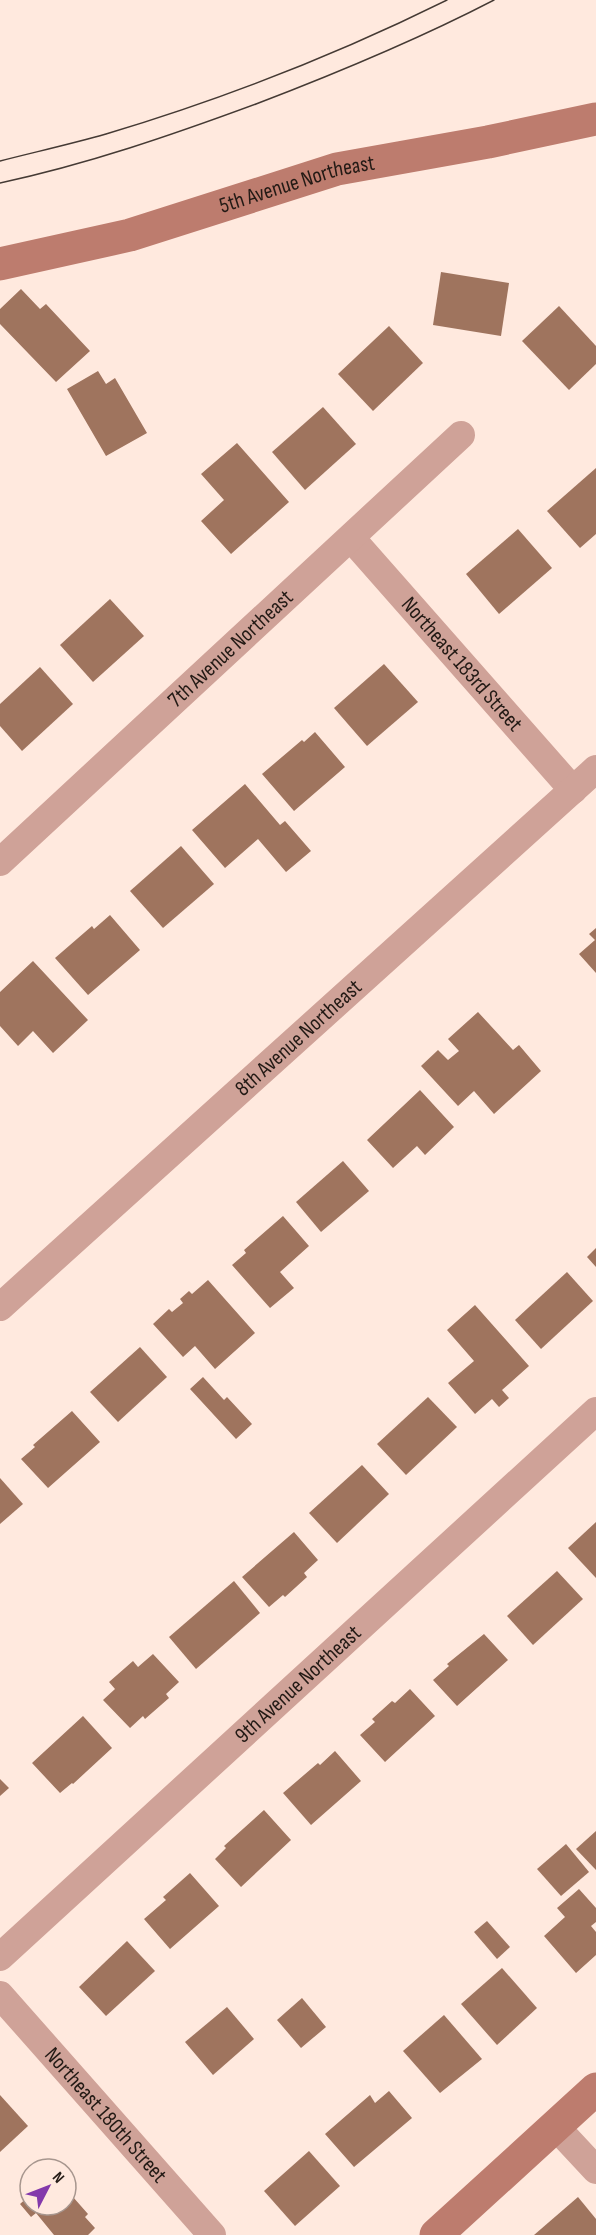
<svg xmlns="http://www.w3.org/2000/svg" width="596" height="2235" font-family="'Sofia Sans Condensed',sans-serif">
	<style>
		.building { fill: #9f745e }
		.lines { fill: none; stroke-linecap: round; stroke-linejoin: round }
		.street { stroke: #cfa298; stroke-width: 28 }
		.secondary { stroke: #bd7c6e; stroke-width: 33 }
		.tram { stroke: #453a34; stroke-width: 1.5 }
		.labels { text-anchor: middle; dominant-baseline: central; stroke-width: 5; stroke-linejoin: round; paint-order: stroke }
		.street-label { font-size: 22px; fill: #231a15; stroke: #ffe9de }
	</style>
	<rect width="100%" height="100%" fill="#ffe9de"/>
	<g class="building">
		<polygon points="441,272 509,283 501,336 433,325"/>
		<polygon points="21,289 40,309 46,304 90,351 56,382 0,324 0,309"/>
		<polygon points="559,306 596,346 596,364 569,390 522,341"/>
		<polygon points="389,326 423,363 373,411 338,374"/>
		<polygon points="98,371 106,384 115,378 147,433 106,456 67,389"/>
		<polygon points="323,407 356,444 305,490 272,452"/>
		<polygon points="237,443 289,502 231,554 201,521 224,500 201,474"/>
		<polygon points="596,468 596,534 580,548 547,511"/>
		<polygon points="518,529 552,568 499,614 466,574"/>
		<polygon points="110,599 144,636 93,682 60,645"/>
		<polygon points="384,664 418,702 367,746 334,708"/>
		<polygon points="40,667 73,704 22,751 0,726 0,704"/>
		<polygon points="315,732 345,767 294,811 262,774 302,740 304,742"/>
		<polygon points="245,784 280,825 285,821 311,851 286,872 258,839 225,868 192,830"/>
		<polygon points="181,846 214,884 163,928 130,891"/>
		<polygon points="110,915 140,950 88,995 55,958 92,926 94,929"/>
		<polygon points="596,928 596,973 579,954 595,940 589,934"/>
		<polygon points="33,961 88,1020 53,1053 33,1031 18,1046 0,1026 0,992"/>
		<polygon points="478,1012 513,1050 519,1045 541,1071 494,1114 474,1091 458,1106 421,1066 438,1050 448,1060 459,1051 448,1039"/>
		<polygon points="420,1090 454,1127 425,1155 417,1146 393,1168 367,1140"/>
		<polygon points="343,1161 369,1191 321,1232 296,1202"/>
		<polygon points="283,1216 309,1246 280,1272 294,1288 270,1308 232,1265 246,1253 244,1250"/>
		<polygon points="596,1248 596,1267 587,1257"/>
		<polygon points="567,1272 593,1301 541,1349 515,1320"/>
		<polygon points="208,1280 255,1333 215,1369 195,1346 183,1357 153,1324 169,1309 172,1312 183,1303 180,1299 189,1291 192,1294"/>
		<polygon points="475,1305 529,1366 502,1390 509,1398 499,1407 492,1399 475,1414 448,1383 474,1361 447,1330"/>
		<polygon points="140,1347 167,1377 118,1422 90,1392"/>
		<polygon points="203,1377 224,1400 227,1397 252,1424 236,1439 190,1389"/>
		<polygon points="428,1397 457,1427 406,1475 377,1444"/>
		<polygon points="72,1411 100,1442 48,1488 21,1459 35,1447 33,1445"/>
		<polygon points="362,1465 389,1494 337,1543 309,1513"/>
		<polygon points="0,1478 23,1504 0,1524"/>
		<polygon points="596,1522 596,1578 568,1548"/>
		<polygon points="294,1532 318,1560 304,1573 307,1577 285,1597 283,1595 269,1607 242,1577"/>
		<polygon points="557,1571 583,1599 533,1645 507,1616"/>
		<polygon points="234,1581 260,1613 196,1669 169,1637"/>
		<polygon points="484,1634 508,1660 457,1706 433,1680 449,1666 447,1664"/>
		<polygon points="153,1654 179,1682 166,1694 169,1698 145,1719 143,1716 130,1728 103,1700 115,1689 109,1682 133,1661 138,1667"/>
		<polygon points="410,1689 435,1716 385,1762 360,1735 375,1722 372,1719 392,1701 395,1703"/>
		<polygon points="83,1716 112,1748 73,1784 72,1783 60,1793 32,1763"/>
		<polygon points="335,1751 361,1781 311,1825 283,1793 318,1763 320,1765"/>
		<polygon points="0,1779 9,1788 0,1796"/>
		<polygon points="264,1810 291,1840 241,1887 215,1859 226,1848 224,1846"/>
		<polygon points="596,1831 596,1870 576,1849"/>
		<polygon points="566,1844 589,1872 561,1896 537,1869"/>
		<polygon points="190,1873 219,1906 170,1949 144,1919 166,1900 163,1897"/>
		<polygon points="579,1889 596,1908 596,1922 591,1926 596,1932 596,1955 576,1973 544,1936 565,1917 557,1908"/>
		<polygon points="487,1921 510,1947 497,1959 474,1932"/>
		<polygon points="127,1941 155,1971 106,2016 79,1987"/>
		<polygon points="502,1968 537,2008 497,2045 461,2004"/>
		<polygon points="302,1998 326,2027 301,2048 277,2020"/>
		<polygon points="227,2007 254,2039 213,2075 185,2042"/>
		<polygon points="444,2015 482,2059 440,2093 403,2051"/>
		<polygon points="389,2091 412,2118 354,2167 325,2134 370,2095 375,2103"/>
		<polygon points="0,2095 28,2126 0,2152"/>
		<polygon points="309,2151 340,2186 295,2226 264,2191"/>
		<polygon points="30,2195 30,2205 66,2205 66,2195 70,2199 73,2197 88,2214 85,2217 95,2228 88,2235 54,2235 36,2213 31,2217 20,2204"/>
		<polygon points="578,2197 596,2219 596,2235 534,2235"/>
	</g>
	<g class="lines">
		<g class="street">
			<path id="s1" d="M351 538 573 790"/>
			<path id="s2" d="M0 862 461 435"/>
			<path id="s3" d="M0 1307 596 769"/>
			<path id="s4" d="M0 1957 596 1411"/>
			<path id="s5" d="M0 1995 212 2235"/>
			<polyline points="555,2126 596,2170"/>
		</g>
		<g class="secondary">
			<path id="s6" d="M0 264 130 235 337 169 488 142 596 119"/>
			<polyline points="436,2235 596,2089"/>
		</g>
		<g class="tram">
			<path d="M0 161C35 152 71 144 106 134 223 99 338 54 447 0"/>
			<path d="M0 183C88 164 172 135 256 104 337 73 417 40 494 0"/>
		</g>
	</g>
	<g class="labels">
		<g class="street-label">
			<text stroke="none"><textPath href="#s6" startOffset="308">5th Avenue Northeast</textPath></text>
			<text stroke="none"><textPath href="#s2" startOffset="314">7th Avenue Northeast</textPath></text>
			<text stroke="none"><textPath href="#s1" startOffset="168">Northeast 183rd Street</textPath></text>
			<text stroke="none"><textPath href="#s3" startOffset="402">8th Avenue Northeast</textPath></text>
			<text stroke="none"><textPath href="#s4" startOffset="404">9th Avenue Northeast</textPath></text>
			<text stroke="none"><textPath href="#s5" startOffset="160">Northeast 180th Street</textPath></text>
		</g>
	</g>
	<g transform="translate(48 2187) rotate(48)"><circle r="28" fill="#ffe9de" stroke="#a7968e" stroke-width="1.5"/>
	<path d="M0-4.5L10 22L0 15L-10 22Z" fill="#8339ab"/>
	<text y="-9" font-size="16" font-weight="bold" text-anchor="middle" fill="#231a15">N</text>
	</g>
</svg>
